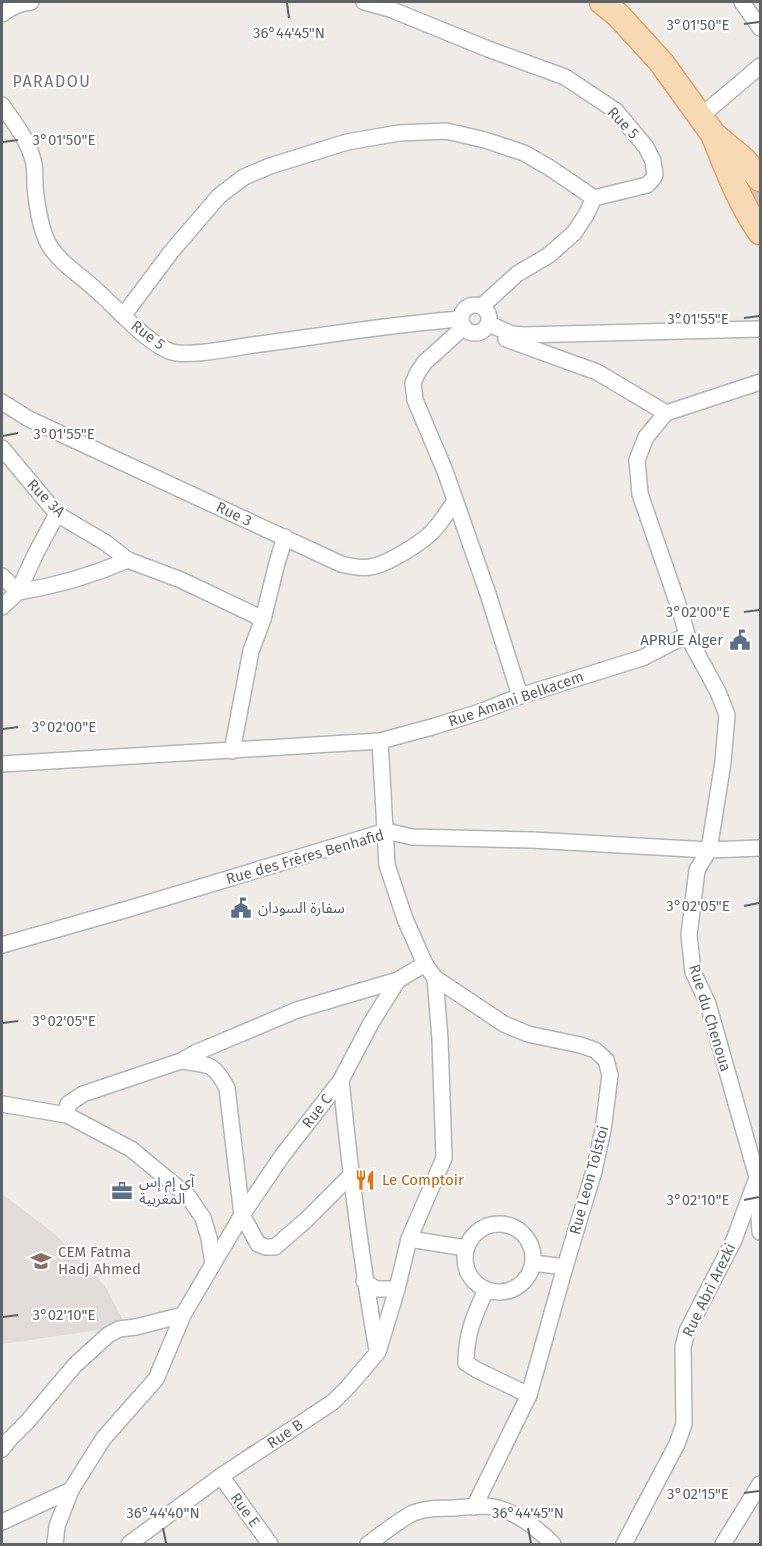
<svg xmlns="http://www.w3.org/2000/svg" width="762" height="1546" font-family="'Fira Sans','Noto Sans Arabic',sans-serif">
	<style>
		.education { fill: #e2dcd8 }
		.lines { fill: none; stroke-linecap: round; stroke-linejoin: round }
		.primary-tunnel { stroke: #cbc9c7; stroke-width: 24; stroke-dasharray: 24 12; stroke-linecap: butt }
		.minor-casing { stroke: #b2b5b8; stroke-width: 18 }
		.primary-casing { stroke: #e3a26b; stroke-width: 27 }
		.minor { stroke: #fff; stroke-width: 15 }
		.primary { stroke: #f7dab4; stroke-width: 24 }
		.ticks { fill: none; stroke: #5e6366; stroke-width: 2 }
		.labels { text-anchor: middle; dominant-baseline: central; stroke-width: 4.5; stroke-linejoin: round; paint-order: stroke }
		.street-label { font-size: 15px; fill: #5e6366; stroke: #fff }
		.service-label { font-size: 15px; fill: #4e5e75; stroke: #fff; text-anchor: start }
		.food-label { font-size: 15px; fill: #c56008; stroke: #fff; text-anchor: start }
		.education-label { font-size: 15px; fill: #785e54; stroke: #fff; text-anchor: start }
		.neighbourhood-label { font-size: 16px; letter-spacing: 1.5px; fill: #6f7677; stroke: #fff }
		.ticks-label { font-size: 15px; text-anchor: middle; fill: #5e6366; stroke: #fff; stroke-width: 4.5; stroke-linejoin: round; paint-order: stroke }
	</style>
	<rect width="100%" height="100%" fill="#efebe7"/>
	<polygon class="education" points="2,1194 56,1235 105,1286 126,1326 2,1344"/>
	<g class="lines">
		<polyline class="primary-tunnel" points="730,159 760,205"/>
		<g class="minor-casing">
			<g id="minor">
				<polyline points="364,2 390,9 488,49 565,77 616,111 646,147 653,161 655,175 652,180 647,185 594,198 586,215 574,233 549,255 517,274 482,306"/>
				<polyline points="742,2 760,28"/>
				<path d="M2 14C11 7 19 3 31 2"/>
				<path d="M2 105C15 124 29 141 34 164 35 172 35 180 35 187 37 205 40 229 49 245 60 263 80 275 95 289 115 306 148 345 172 352 189 357 233 348 253 345 322 336 391 324 461 319"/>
				<polyline points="701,116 760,66"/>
				<circle cx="475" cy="319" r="14"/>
				<polyline points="123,316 171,252 219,196 244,177 270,166 347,142 399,133 446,131 485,140 524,153 550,168 594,198"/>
				<polyline points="489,324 512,334 523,335 760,329"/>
				<polyline points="464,327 425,362 418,372 413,383 415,400 445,471 488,594 520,696"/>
				<polyline points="506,339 597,372 666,413"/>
				<polyline points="760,382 666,413 646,437 637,460 640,494 681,613 687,635 718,692 727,715 723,762 709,850 697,870 689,935 693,972 708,1004 757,1177 760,1232"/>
				<path d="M2 402 29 419 341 564C351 566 360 569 370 567 386 565 420 544 432 532 441 523 448 511 455 501"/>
				<polyline points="2,448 57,514 106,543 128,560 181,580 263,619"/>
				<polyline points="2,576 18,592"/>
				<path d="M18 592C56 586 93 575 128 560"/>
				<polyline points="2,607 18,592 36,553 57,514"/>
				<polyline points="380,741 387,865 405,919 425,964 435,978 504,1024 528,1034 580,1045 595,1050 606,1060 610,1075 603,1130 594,1171 565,1267 529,1395 474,1507"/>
				<polyline points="232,751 251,651 263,619 277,563 285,537"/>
				<polyline points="2,764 380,741 432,727 480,712 520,696 642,658 687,635"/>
				<polyline points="2,945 128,909 386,831 412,837 532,840 709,850 760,848"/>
				<path d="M181 1061C209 1065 213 1062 227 1088L242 1215 258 1244 266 1247H275L306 1220 350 1176"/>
				<path d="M341 1080C350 1170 361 1260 377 1350"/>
				<polyline points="2,1104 67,1115 131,1149 188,1196 203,1218 209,1238 213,1264 183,1315 156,1379 103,1439 71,1490 2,1522"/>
				<polyline points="67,1115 68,1104 83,1094 181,1061 195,1053 297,1010 398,980"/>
				<circle cx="499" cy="1258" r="34"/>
				<polyline points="409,1239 466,1248"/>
				<polyline points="533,1263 565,1267"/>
				<polyline points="213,1264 242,1215 282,1156 341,1080 371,1023 398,980 425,964"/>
				<polyline points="364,1281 376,1289 397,1289"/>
				<path d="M486 1290C474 1316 466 1334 466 1363L477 1370 529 1395"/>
				<polyline points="2,1449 9,1440 27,1422 75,1365 108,1335 119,1329 136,1327 183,1315"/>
				<polyline points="221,1476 270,1544"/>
				<polyline points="55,1544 57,1526 71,1490"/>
				<polyline points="129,1544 221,1476 333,1402 348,1387 378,1352 397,1289 409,1239 444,1158 440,1039 435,978"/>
				<path d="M368 1544C381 1535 399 1520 413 1513 426 1508 440 1508 454 1508 465 1507 476 1506 486 1506 511 1508 536 1527 553 1544"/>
				<polyline points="624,1544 677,1444 684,1424 683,1347 687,1331 734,1240 755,1183"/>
				<polyline points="723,1544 760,1484"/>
			</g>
		</g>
		<g class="primary-casing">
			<g id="primary">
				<polyline points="602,2 618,15 661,62 713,134 743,159 760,179"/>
				<path d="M715 139C728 171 740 203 760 232"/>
			</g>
		</g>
		<use href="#minor" class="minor"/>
		<use href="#primary" class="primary"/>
	</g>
	<path class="ticks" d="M287 3 289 18M744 24 759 22M3 142 18 140M744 318 759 316M3 436 18 433M744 612 759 610M3 729 18 727M744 906 759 903M3 1023 18 1021M744 1200 759 1197M3 1317 18 1315M744 1493 759 1491M163 1528 166 1543M528 1528 531 1543"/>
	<defs>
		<g id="civic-bare" transform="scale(1.62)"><path d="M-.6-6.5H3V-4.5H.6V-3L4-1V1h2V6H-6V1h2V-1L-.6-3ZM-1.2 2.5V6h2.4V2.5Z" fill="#5c6f8a" stroke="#fff" stroke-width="2.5" paint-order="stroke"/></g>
		<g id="restaurant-bare" transform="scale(1.62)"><path d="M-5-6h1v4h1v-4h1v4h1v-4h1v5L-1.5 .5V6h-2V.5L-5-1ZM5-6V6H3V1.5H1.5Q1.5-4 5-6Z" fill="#e8710a" stroke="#fff" stroke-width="2.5" paint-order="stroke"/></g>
		<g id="office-bare" transform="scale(1.62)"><path d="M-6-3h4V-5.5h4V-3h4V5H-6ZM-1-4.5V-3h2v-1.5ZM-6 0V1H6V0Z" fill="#5c6f8a" stroke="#fff" stroke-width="2.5" paint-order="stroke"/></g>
		<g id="school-bare" transform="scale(1.62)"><path d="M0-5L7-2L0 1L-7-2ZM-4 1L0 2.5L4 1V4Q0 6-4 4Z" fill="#8d6e63" stroke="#fff" stroke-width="2.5" paint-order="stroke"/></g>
	</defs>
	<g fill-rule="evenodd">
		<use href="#civic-bare" x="740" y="640"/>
		<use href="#civic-bare" x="241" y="908"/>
		<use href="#restaurant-bare" x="365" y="1180"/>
		<use href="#office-bare" x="122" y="1191"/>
		<use href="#school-bare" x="41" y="1261"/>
	</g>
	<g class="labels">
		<g class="street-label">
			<text transform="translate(623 123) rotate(46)">Rue 5</text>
			<text transform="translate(148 335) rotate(37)">Rue 5</text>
			<text transform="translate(46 498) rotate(45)">Rue 3A</text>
			<text transform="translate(234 514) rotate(25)">Rue 3</text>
			<text transform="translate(516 699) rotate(-19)">Rue Amani Belkacem</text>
			<text transform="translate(305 857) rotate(-16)">Rue des Frères Benhafid</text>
			<text transform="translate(710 1018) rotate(73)">Rue du Chenoua</text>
			<text transform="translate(317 1111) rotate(-52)">Rue C</text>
			<text transform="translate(589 1180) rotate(-75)">Rue Leon Tolstoi</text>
			<text transform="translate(709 1290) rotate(-64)">Rue Abri Arezki</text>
			<text transform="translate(285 1434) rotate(-34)">Rue B</text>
			<text transform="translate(245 1510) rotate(54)">Rue E</text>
		</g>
		<g class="service-label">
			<text x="723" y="640" text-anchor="end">APRUE Alger</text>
			<text x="258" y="908">سفارة السودان</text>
			<text x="139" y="1182">آي إم إس<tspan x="139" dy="17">المغربية</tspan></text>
		</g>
		<g class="food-label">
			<text x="382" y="1180">Le Comptoir</text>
		</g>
		<g class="education-label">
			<text x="58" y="1252">CEM Fatma<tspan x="58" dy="17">Hadj Ahmed</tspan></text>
		</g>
		<g class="neighbourhood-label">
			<text x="52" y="81">PARADOU</text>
		</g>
	</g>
	<g class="ticks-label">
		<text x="698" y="30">3°01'50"E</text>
		<text x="289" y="38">36°44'45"N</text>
		<text x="64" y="145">3°01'50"E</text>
		<text x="698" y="324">3°01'55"E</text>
		<text x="64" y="439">3°01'55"E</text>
		<text x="698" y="617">3°02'00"E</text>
		<text x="64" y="732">3°02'00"E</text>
		<text x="698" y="911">3°02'05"E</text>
		<text x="64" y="1026">3°02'05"E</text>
		<text x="698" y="1205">3°02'10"E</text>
		<text x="64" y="1320">3°02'10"E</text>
		<text x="698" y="1499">3°02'15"E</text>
		<text x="163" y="1518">36°44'40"N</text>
		<text x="528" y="1518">36°44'45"N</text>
	</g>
	<rect width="762" height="1546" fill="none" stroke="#5e6366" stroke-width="6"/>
</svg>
